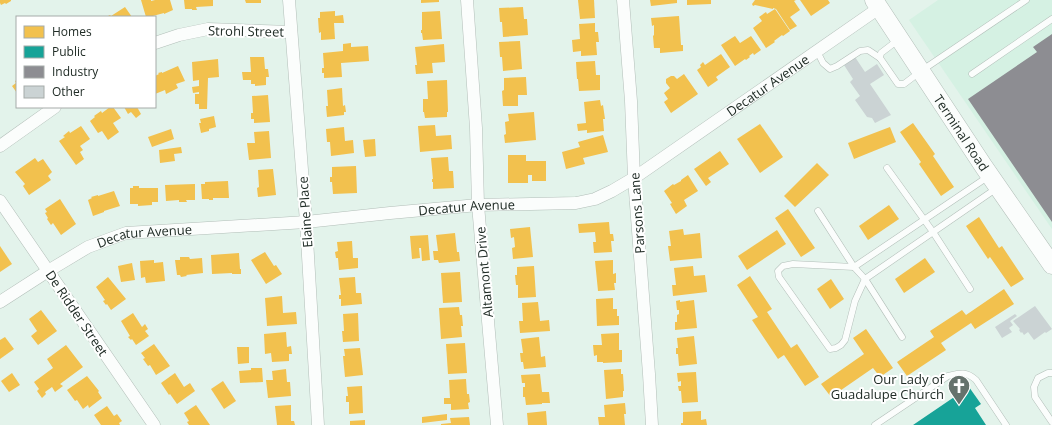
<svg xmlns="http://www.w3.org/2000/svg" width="1052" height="425" font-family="'Open Sans',sans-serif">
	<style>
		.built { fill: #d5f1e3 }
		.homes { fill: #f2c14e }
		.public { fill: #17a398 }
		.industry { fill: #8d8d92 }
		.building { fill: #cbd3d4 }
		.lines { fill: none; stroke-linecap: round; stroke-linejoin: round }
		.lane-casing { stroke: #b2beb8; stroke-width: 7 }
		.street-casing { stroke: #b2beb8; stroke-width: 13 }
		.secondary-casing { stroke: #b2beb8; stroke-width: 19 }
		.lane { stroke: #fbfdfc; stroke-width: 6 }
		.street { stroke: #fbfdfc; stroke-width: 12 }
		.secondary { stroke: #fbfdfc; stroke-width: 18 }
		.labels { text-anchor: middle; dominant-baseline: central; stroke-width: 4; stroke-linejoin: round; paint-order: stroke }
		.street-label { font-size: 13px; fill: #212d27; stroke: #fff }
		.poi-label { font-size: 13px; fill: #212d27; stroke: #fff; text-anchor: end }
	</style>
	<rect width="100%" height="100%" fill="#e3f3eb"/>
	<polygon class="built" points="938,0 1052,0 1052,229 909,20"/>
	<g class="homes">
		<polygon points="0,0 11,0 11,1 6,4 5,3 1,5 0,3"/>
		<polygon points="141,0 151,0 151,1 155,0 170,0 173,10 164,14 164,13 149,17 146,17"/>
		<polygon points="184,0 213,0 213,6 196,7 197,10 192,10 192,9 185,9"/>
		<polygon points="245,0 261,0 261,3 246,3"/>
		<polygon points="421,0 439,0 439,2 421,3"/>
		<polygon points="578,0 594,0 595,18 580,19"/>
		<polygon points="650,0 677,0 677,3 651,6"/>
		<polygon points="687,0 711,0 711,4 687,5"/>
		<polygon points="755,0 796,0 794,1 800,10 790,17 797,26 790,30 776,9 773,8 773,9 755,5 753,6 752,4"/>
		<polygon points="800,0 828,0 830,3 811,16"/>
		<polygon points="125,7 132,17 106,17 110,15 111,16"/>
		<polygon points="523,7 524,19 527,19 528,35 503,37 502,22 500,22 499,8"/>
		<polygon points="775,9 790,31 783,36 782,35 774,41 775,42 766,48 753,28 762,21 759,17 766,12 767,14"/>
		<polygon points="335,11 335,16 343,15 344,23 334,23 335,39 321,40 321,32 319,33 318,18 320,18 320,12"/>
		<polygon points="440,11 442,39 423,40 422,33 421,33 421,30 422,30 422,12"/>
		<polygon points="679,16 681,45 683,45 683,51 660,53 660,48 654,48 653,36 654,35 654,25 652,26 651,18"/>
		<polygon points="595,23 595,32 598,32 599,42 596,42 597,55 581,56 581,51 573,52 572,40 580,39 579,24"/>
		<polygon points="735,36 740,43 751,36 761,50 754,55 753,53 749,56 750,57 746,60 745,59 735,66 721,45"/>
		<polygon points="520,41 522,69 503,71 502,57 500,57 499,42"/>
		<polygon points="351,43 351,47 368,46 369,61 341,63 342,77 324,78 324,73 322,73 322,68 324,68 323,53 343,51 343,44"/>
		<polygon points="444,44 445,62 432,63 433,73 416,74 415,65 417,65 415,47"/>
		<polygon points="721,54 730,67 716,77 718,80 708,87 697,70 701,67 700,65 703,62 705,65"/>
		<polygon points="250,57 264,57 265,69 268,69 269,77 266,77 266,85 255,86 255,84 251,84 251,80 243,80 242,72 251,72"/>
		<polygon points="218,59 219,77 208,78 207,109 199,109 199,104 195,104 195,94 199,94 199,92 193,93 192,87 199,86 199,80 193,81 192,62"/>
		<polygon points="595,61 596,75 600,75 600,90 579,91 578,79 577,79 576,62"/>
		<polygon points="178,66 185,81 176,84 178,88 166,94 165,90 155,94 155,76 159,74 158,73 162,72 162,73"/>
		<polygon points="684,74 698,94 671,113 664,102 668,99 664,93 670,88 666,83 666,79 671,76 674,76 677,79"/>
		<polygon points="526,77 527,95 518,95 518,106 503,106 502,91 504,90 504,78"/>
		<polygon points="17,80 17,93 12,86 16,83 15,81"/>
		<polygon points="447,80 448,112 447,112 447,117 425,118 424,112 423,112 423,99 428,99 427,81"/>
		<polygon points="342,88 343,106 345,105 346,112 344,112 344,115 327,117 326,106 328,106 327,90"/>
		<polygon points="268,95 270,122 254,123 254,119 251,119 251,113 253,113 252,96"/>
		<polygon points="600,100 601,106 603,105 605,119 603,119 604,131 587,133 587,130 578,131 577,124 586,123 584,102"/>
		<polygon points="110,107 113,107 121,118 113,123 119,132 108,140 102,131 98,133 90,121 95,117 94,116 101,111 102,113"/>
		<polygon points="124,107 137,107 141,114 136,118 131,112 128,114"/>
		<polygon points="534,112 536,140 505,143 504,135 506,134 505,122 509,121 508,114"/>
		<polygon points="214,116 216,127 209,129 209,131 201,133 199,123 201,123 200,119"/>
		<polygon points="913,123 935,154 933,156 954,187 941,196 919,164 921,162 900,132"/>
		<polygon points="760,124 783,157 760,173 737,139"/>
		<polygon points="435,125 436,136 451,135 452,149 420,152 418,126"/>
		<polygon points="81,126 90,139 80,146 83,150 80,152 84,159 76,165 59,141 65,137 63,136 69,131 70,133"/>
		<polygon points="344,127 345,141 353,140 354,153 331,156 330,142 327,142 326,129"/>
		<polygon points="890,127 896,142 854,159 848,143"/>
		<polygon points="171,129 174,139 152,147 148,137"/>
		<polygon points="269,131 271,158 249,160 247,143 255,143 254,132"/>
		<polygon points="603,135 608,152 583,158 585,164 566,169 562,152 580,147 578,142"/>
		<polygon points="375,139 376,156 365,157 363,140"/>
		<polygon points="181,147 182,153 174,154 175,161 160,163 159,150"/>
		<polygon points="720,151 729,164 708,178 711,182 706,186 694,169"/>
		<polygon points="508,155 526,155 526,161 546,161 546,181 532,181 532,175 528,175 528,183 508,183"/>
		<polygon points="448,157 449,171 453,171 454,188 433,189 433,182 432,182 432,179 433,179 431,158"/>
		<polygon points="35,158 38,162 43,159 52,172 48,176 51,180 29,195 23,186 25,184 15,172"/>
		<polygon points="817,163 829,175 795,207 784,196"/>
		<polygon points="356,166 357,193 333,194 332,182 330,182 330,177 332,177 332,167"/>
		<polygon points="273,169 276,195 258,197 257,188 259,187 258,170"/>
		<polygon points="688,175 698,191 684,200 687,206 676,214 670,204 672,203 664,191 673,184 674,185 681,181 681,180"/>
		<polygon points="228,181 229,198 213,198 213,200 209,200 209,199 202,199 201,184 205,184 205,182"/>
		<polygon points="195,184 195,200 186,200 187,202 179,202 179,200 166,201 165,185"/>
		<polygon points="133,186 139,186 139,188 158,188 158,202 152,202 152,205 138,206 138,204 130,204 130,188 133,188"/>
		<polygon points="114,191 120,206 104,211 104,212 93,216 88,200 92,198 91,197 98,195 98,196"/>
		<polygon points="60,199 76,224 61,235 53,223 51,225 47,219 48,218 45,213 47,212 45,209"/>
		<polygon points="889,205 899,219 868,240 859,226"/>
		<polygon points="788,209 815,248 801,257 775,218"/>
		<polygon points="979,217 999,248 1002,246 1024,279 1011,287 990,257 988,259 966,226"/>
		<polygon points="609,222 610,234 613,234 614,241 611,241 612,252 594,253 593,242 596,242 595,232 579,233 578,224"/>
		<polygon points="530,227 533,257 513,259 512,248 515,247 514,237 511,238 510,229"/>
		<polygon points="683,229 684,235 700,233 702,258 670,261 668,246 671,246 669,231"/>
		<polygon points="777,230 786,244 747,270 738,256"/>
		<polygon points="455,233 457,252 459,252 460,261 439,263 438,260 434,260 433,251 438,251 436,235"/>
		<polygon points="428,235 430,260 422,261 421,248 419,248 420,258 412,259 410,236"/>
		<polygon points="352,241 353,258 358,258 358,268 339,270 338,258 336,258 335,252 338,251 337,242"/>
		<polygon points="0,246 12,264 0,272"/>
		<polygon points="265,252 274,266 276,265 282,274 266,284 251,260"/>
		<polygon points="239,253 240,269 241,269 241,274 232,274 232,273 212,274 211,255"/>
		<polygon points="180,257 189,257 190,259 202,258 203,273 186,275 187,276 181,277 180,275 177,275 175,260 180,260"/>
		<polygon points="925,258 935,272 904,293 895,279"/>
		<polygon points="154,260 154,263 163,262 165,281 146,283 145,277 141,278 140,261"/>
		<polygon points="613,260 613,274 616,273 616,283 614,283 615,290 598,291 595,261"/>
		<polygon points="132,263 135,280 121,282 118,266"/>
		<polygon points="534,266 536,297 518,298 518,285 516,285 515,275 517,275 517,267"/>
		<polygon points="693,266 694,276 705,275 707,292 673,296 672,285 676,285 674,268"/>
		<polygon points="460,272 462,302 443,303 441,273"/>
		<polygon points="750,276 772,309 767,312 791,348 797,344 819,377 805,386 784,355 778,359 752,320 758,317 737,285"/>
		<polygon points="108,277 126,299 111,310 107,304 106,305 103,301 105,300 96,287"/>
		<polygon points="355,277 356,293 361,293 362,304 341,306 341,299 339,299 339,295 341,295 339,278"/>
		<polygon points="831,279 844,299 830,309 817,289"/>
		<polygon points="1004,289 1014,304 975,329 971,323 941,343 946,350 907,376 897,362 934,337 930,331 962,310 966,315"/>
		<polygon points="282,296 283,313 296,312 297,324 267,326 265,298"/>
		<polygon points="613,298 613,309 617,309 617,316 619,316 619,325 597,326 596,299"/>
		<polygon points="680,300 680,302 694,300 697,328 675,330 675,322 677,322 677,315 679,314 679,310 677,310 676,301"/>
		<polygon points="538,302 540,321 549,320 550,331 520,333 519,321 523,321 522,303"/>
		<polygon points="459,307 460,315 462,315 463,326 461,326 462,337 441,339 439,308"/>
		<polygon points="41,310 57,331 38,345 31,336 37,331 29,319"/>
		<polygon points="133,313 142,327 145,324 148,329 145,331 149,336 136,345 132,339 131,340 128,337 130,336 121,321"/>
		<polygon points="358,313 359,341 343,342 342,331 344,331 343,314"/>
		<polygon points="866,329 893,368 880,377 873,368 831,397 821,384 864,354 853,338"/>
		<polygon points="286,332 287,347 291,346 292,354 289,354 289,361 272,362 271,353 265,354 264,334"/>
		<polygon points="619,333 619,350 622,350 622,362 603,363 603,362 597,362 597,355 594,356 593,345 602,345 601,334"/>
		<polygon points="694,336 697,364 679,366 678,354 676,354 676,348 678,348 677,338"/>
		<polygon points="5,337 14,349 0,359 0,340"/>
		<polygon points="539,337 541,357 545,356 546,367 524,369 523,362 521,362 520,353 523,353 521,339"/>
		<polygon points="465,343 467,373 448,374 446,344"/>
		<polygon points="154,344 170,366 156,375 150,365 148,366 143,359 145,358 141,353"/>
		<polygon points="66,345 83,367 60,384 63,386 55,392 52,387 45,392 46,394 42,398 37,391 39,389 34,382 53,368 47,359"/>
		<polygon points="237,347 249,347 249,363 238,364"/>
		<polygon points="360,348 363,375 345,377 343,356 345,356 344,349"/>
		<polygon points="251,368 262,368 263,382 240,383 239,371 251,370"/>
		<polygon points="286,369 287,382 290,382 291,396 268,398 266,380 273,380 272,371"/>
		<polygon points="621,369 621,374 623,374 624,391 623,391 623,397 606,399 604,370"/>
		<polygon points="696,372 698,402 682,403 681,391 679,391 678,386 681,386 681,381 678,382 677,373"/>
		<polygon points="12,373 20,385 9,392 1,381"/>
		<polygon points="175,373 184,387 190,383 195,391 177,404 170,394 169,395 161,383"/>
		<polygon points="540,374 542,392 549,392 550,403 542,403 542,404 526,405 525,397 523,397 523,387 525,387 525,383 522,383 521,375"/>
		<polygon points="87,376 99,391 98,392 102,398 89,408 88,405 83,409 77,400 75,401 67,390"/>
		<polygon points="466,379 467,394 469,394 470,402 468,403 469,409 451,410 451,404 444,404 444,398 450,398 449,380"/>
		<polygon points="223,381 236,401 224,409 211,389"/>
		<polygon points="362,386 363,413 349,414 349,402 346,402 346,396 348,396 347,387"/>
		<polygon points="625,403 626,414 624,414 625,425 599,425 598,417 605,417 604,405"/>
		<polygon points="196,405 210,425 189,425 187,422 189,421 184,413"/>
		<polygon points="291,405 291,421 294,421 295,425 277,425 275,406"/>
		<polygon points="107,406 114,416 117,414 122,421 119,423 120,425 101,425 94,415"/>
		<polygon points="546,411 547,425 528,425 527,413"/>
		<polygon points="701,411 701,420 706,419 707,425 681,425 681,423 683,423 683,412"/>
		<polygon points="447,414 447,420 422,423 422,417"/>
		<polygon points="469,417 470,425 441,425 441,424 451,423 450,418"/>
		<polygon points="365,420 365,425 350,425 350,421"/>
	</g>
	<polygon class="public" points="969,387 981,404 975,408 986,425 913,425"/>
	<polygon class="industry" points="1052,34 1052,222 968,99 1037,52 1033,47"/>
	<g class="building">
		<polygon points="855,57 865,72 877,64 884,75 870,84 891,115 875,123 872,118 867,117 855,100 860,96 850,82 853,79 844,65"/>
		<polygon points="1035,306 1052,329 1046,333 1045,332 1034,340 1028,332 1024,335 1022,332 1021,333 1019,330 1020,329 1013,321"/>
		<polygon points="1015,314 1017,316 1010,321 1013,325 1009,328 1012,332 1002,338 995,327"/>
	</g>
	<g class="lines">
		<g class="lane-casing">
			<g id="lane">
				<polyline points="898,40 881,53 880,58 898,84 904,84 921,71 1026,0"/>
				<polyline points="817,51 823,63 830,69 837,66 860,51 868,50 880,58"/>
				<polyline points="972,74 1052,19"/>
				<polyline points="887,168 933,232 970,289"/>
				<polyline points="989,176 854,267 793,264 783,266 778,271 779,277 830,349 836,348 841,345 845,340 855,301 865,279 997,188"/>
				<polyline points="818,211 854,267 865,279 902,337"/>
				<polyline points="1052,373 1048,373 1038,378 1034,387 1035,397 1052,422"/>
				<path d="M875 425 948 376C960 373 966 371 976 380L1006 425"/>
			</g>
		</g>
		<g class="street-casing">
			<g id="street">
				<polyline points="289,0 306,222 318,425"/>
				<polyline points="467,0 476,128 478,205 497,425"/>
				<polyline points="623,0 631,101 634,178 649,374 652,425"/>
				<polyline points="155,43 179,35 208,29 291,32"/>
				<polyline points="0,146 55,107"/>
				<polyline points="0,201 154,425"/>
				<path id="s1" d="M0 302 48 271 88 247 126 233 306 222 390 213 478 205 576 203 595 199 612 191 634 178 879 8"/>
			</g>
		</g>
		<g class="secondary-casing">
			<g id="secondary">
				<path id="s2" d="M874 0 984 167 1052 265"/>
			</g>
		</g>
		<use href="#lane" class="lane"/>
		<use href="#street" class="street"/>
		<use href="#secondary" class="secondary"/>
	</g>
	<defs>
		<g id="church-pin" transform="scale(1.15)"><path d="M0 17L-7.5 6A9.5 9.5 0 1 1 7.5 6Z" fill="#65726c" stroke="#fff"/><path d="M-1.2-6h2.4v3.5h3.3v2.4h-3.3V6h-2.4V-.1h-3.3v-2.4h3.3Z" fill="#fff"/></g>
	</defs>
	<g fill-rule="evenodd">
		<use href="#church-pin" x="959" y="386"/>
	</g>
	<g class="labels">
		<g class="street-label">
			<text transform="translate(246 31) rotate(1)">Strohl Street</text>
			<text stroke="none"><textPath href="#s1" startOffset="822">Decatur Avenue</textPath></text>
			<text stroke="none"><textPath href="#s2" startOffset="159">Terminal Road</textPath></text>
			<text stroke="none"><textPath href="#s1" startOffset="486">Decatur Avenue</textPath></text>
			<text transform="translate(305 212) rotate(-94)">Elaine Place</text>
			<text transform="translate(637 213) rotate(-94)">Parsons Lane</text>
			<text stroke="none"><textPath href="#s1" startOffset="162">Decatur Avenue</textPath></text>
			<text transform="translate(484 272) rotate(-95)">Altamont Drive</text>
			<text transform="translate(77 313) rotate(56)">De Ridder Street</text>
		</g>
		<g class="poi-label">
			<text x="944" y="379">Our Lady of<tspan x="944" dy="15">Guadalupe Church</tspan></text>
		</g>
	</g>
	<rect x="16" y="16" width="140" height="92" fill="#ffffff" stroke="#a6aba9"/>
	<rect x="24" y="26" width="20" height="12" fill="#f2c14e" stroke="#a6aba9"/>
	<text x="52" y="36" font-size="12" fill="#212d27">Homes</text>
	<rect x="24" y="46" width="20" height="12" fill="#17a398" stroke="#a6aba9"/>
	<text x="52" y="56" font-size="12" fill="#212d27">Public</text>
	<rect x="24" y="66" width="20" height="12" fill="#8d8d92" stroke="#a6aba9"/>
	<text x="52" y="76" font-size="12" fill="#212d27">Industry</text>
	<rect x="24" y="86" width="20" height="12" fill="#cbd3d4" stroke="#a6aba9"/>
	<text x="52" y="96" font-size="12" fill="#212d27">Other</text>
</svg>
